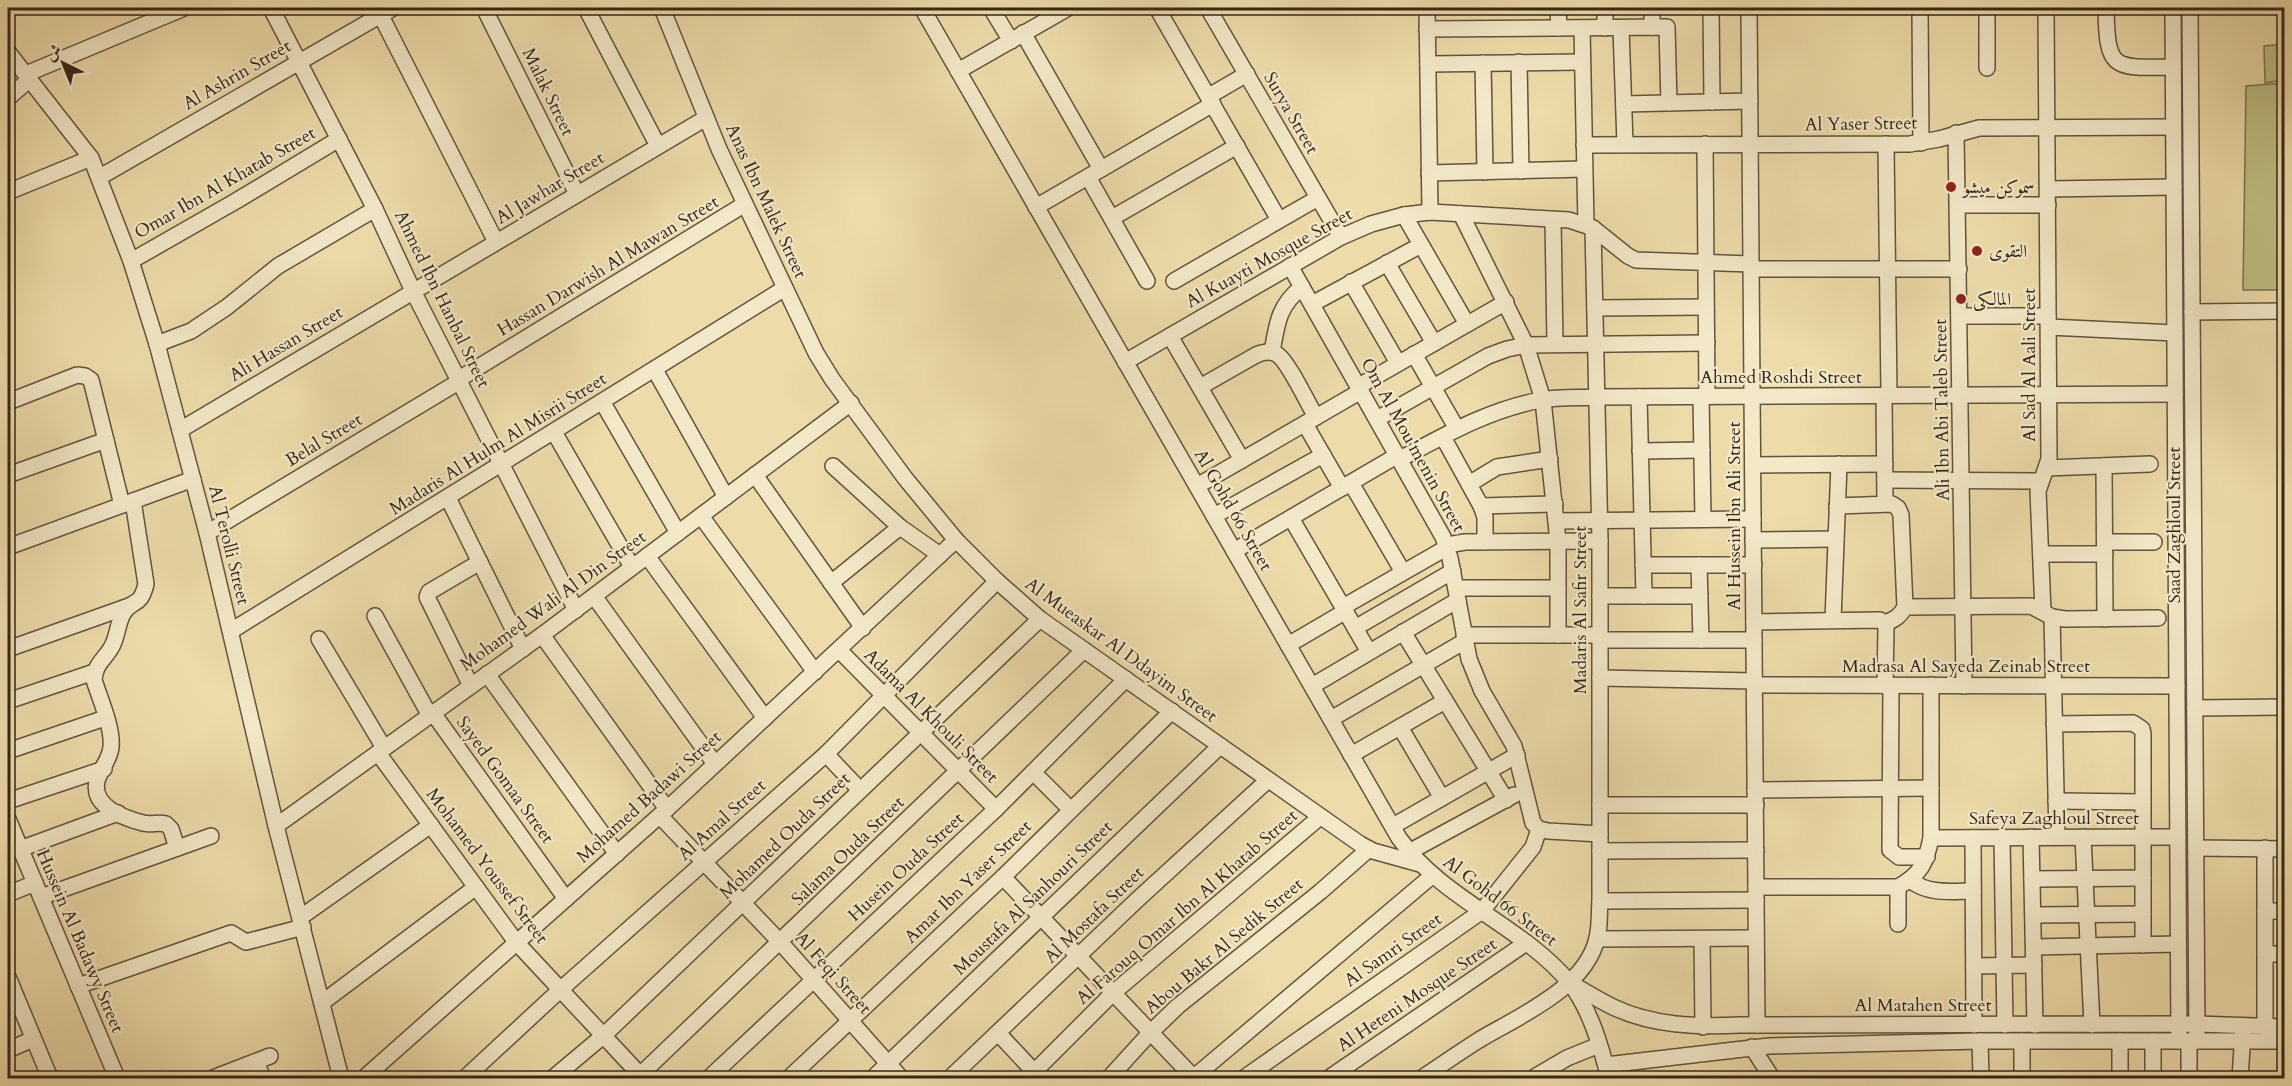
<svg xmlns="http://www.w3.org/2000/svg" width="2292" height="1086" font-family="Cardo,Amiri,serif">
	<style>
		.grass { fill: #bebf84; stroke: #7a734f; stroke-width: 1.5 }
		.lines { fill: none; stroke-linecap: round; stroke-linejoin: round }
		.minor-casing { stroke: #63543e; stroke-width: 18 }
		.minor { stroke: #f3e8c8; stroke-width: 15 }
		.poi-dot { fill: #8f2418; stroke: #f3e8c8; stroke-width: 2 }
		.labels { text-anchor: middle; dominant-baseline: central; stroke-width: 4.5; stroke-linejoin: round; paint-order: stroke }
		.street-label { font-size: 18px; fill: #35271a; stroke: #f3e8c8 }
		.poi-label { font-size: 18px; fill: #35271a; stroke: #f3e8c8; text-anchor: start }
	</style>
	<rect width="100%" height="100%" fill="#eddcaa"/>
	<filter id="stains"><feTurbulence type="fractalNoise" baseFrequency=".00333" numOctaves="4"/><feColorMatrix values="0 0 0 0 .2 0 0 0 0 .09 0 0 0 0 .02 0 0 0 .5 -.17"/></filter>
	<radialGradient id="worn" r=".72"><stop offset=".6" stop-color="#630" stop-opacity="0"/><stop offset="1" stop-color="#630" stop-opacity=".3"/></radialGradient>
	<g class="grass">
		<polygon points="2284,44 2284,80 2265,83 2264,46"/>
		<polygon points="2284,83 2284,290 2243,290 2246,86"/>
	</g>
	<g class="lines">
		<g class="minor-casing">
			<g id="minor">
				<polyline points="271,8 375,209 413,291 576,610"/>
				<polyline points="377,8 496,242"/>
				<polyline points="484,8 577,194"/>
				<polyline points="586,8 658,146"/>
				<polyline points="662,8 719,149 816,353 832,379 905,478 956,540 997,581 1040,619 1360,844 1373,851 1420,864"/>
				<path d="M922 8 1399 838C1443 900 1521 925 1569 982 1590 1008 1601 1047 1609 1078"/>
				<polyline points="991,8 1011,41"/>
				<polyline points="1157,8 1279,220"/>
				<polyline points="1208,8 1341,237"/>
				<polyline points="1427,8 1430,212"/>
				<polyline points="1558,8 1559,28"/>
				<polyline points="1605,8 1605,28"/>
				<polyline points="1652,8 1652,27"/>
				<polyline points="1711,8 1712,102"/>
				<polyline points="1749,8 1757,1025"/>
				<polyline points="1920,8 1921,143"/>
				<polyline points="1987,8 1987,68"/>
				<path d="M2106 8C2107 71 2113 68 2173 67"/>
				<polyline points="2173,8 2179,1041"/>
				<polyline points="2190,8 2197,1041"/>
				<polyline points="1582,28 1586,225"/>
				<polyline points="1621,28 1625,144"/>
				<polyline points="1427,29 1667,27 1669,103"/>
				<polyline points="1023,33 1101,169"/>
				<polyline points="8,52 91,158 131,261 157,344 207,533 276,826 341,1078"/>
				<polyline points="1519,62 1521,171"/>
				<polyline points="1483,63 1485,172"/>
				<polyline points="1428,64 1582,62"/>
				<polyline points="958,71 1068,8"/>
				<polyline points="26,74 184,8"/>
				<polyline points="1209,96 1247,74"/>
				<polyline points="8,98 30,79"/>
				<polyline points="1624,104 1750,101"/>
				<polyline points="1956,133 1964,686"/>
				<polyline points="1705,144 1707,397"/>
				<polyline points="1886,144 1889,395"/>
				<polyline points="1584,145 1910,144 1939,139 1979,128 2173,127"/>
				<polyline points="1429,173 1584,169"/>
				<polyline points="100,177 393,8"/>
				<polyline points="1088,177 1147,281"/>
				<polyline points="2048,189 2174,187"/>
				<polyline points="8,192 91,158"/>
				<polyline points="1958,205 2048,205"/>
				<polyline points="1036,207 1213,104"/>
				<polyline points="1461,214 1526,345 1543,400 1558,541 1558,635"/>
				<polyline points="1404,215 1467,324"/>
				<polyline points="1112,218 1237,146"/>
				<polyline points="1553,220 1555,344"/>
				<polyline points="131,261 236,201 339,139"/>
				<polyline points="1387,263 1434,343"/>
				<polyline points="1290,266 1443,537 1450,558 1469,659 1482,691 1514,746 1533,823 1539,829 1548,831 1600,834"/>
				<polyline points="1751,269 1959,269"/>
				<polyline points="1174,281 1318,198"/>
				<polyline points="1351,282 1398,363"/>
				<polyline points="1312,304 1421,245"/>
				<polyline points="1595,308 1706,307"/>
				<polyline points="2192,312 2284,311"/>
				<polyline points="1960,316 2048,316"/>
				<polyline points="2049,327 2175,333"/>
				<polyline points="1170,336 1242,460"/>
				<polyline points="157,344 191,331 227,307 278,266 375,209"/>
				<path d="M1272 352C1277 324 1278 306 1302 287"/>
				<polyline points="1414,354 1457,429"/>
				<polyline points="1125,362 1341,237 1371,224 1404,215 1430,212 1569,220 1593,228 1628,256 1636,260 1751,264"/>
				<polyline points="655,370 726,497"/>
				<polyline points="459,379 745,204"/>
				<polyline points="1359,386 1506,302"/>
				<path d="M1200 387 1256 355C1263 352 1271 350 1278 355 1289 363 1308 404 1316 417"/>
				<polyline points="1884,395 1885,503"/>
				<polyline points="1701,396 1703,519"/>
				<polyline points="1639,397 1644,596"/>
				<polyline points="8,402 77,375 85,376 91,380 122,505"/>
				<polyline points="603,403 678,533"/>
				<polyline points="1377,419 1488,356 1507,349 1526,345 1707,343"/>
				<polyline points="1305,424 1342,488"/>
				<polyline points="180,430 706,118"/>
				<polyline points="554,432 632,567"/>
				<polyline points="1443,437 1481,506 1485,517 1485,542"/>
				<polyline points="1640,451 1702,450"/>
				<path d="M1400 459C1445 435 1490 409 1541 400 1559 397 1579 398 1597 397L2175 394"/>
				<polyline points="1753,465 1885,464"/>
				<polyline points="833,466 900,527 940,555"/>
				<polyline points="2104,466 2105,619"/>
				<polyline points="2047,468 2150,464"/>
				<polyline points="8,475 106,440"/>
				<polyline points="755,475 863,628"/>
				<polyline points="1885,480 2040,481"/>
				<polyline points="1351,483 1403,572"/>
				<polyline points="1469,484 1497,467 1550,459"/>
				<polyline points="1197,486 1361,391"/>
				<polyline points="448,498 523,649"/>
				<path d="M133 501 146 584C140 608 134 598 124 612 117 623 118 637 111 648 104 660 95 664 94 680 100 699 113 728 111 747 110 760 100 769 97 781 91 807 124 818 143 823 151 825 158 822 166 824L171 829 177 848"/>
				<polyline points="1481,506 1555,504"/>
				<path d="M1837 506 1892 504 1898 508 1901 515 1905 607C1900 616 1895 620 1884 623"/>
				<polyline points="701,516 815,672"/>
				<polyline points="1214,516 1323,455"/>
				<polyline points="1291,518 1369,652"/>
				<polyline points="1556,521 1753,519"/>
				<polyline points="207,533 460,381"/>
				<polyline points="1753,540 1836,539"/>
				<polyline points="2105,542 2154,542"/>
				<polyline points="8,547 193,479"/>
				<polyline points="1234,551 1398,455"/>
				<polyline points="2041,554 2105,554"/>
				<polyline points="647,556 765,718"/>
				<polyline points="1643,565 1754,565"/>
				<polyline points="1699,565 1701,640"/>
				<polyline points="831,583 900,527"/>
				<polyline points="1456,588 1558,588"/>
				<polyline points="594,596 715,764"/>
				<polyline points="1600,596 1700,596"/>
				<polyline points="1343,607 1453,544 1465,542 1600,541"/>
				<polyline points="1905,607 2031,606 2052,617 2065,619 2158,618"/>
				<polyline points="2043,612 2038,491 2049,459 2046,8"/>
				<polyline points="375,616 430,716"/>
				<polyline points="2052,617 2057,837"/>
				<polyline points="1833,620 1839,464"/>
				<polyline points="1754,622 1880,620 1884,623 1886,628 1885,686"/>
				<polyline points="1355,628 1453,571"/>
				<polyline points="231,631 785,288"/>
				<polyline points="1403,632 1506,800"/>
				<polyline points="542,635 667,809"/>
				<polyline points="1464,635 1600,635"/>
				<polyline points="319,639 384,748"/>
				<polyline points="1600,640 1754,640"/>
				<polyline points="1288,645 1346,611"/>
				<polyline points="8,649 129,606"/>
				<polyline points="839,650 996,809"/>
				<polyline points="487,674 617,854"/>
				<polyline points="1600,678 1755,681"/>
				<polyline points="1755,685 2177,686"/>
				<polyline points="1891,685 1890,850 1899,857 1927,857"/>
				<polyline points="471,686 427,597 429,592 480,562"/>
				<polyline points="1312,686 1458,600"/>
				<polyline points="8,701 94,672"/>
				<polyline points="2195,708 2284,707"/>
				<polyline points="433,713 566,899"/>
				<polyline points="1331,719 1465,641"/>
				<polyline points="2054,724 2133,723 2142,729 2143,734 2143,945"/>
				<polyline points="1400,727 1442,798"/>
				<polyline points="8,751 105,718"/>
				<polyline points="378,753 516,942 643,1078"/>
				<polyline points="826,754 860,790"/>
				<polyline points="1351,755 1445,701"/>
				<polyline points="1033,772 1071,810"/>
				<polyline points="1755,790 1931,788"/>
				<polyline points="8,801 104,769"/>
				<polyline points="2056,801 2143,802"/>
				<polyline points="1600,805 1756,805"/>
				<polyline points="660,816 781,943 901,1078"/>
				<polyline points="8,819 117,1078"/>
				<polyline points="276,826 542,635 851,403"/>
				<polyline points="1393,826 1517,755"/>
				<polyline points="2002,837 2005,1025"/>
				<polyline points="2031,837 2035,1025"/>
				<polyline points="2083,837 2092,1025"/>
				<polyline points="1931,838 2178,837"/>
				<polyline points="1973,838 1974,1025"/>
				<polyline points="2196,848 2284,849"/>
				<polyline points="2265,848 2265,1027"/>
				<polyline points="20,849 118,813"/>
				<polyline points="1600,851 1756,850"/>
				<polyline points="1409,852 1514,795"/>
				<polyline points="1003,877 1194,1078"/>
				<polyline points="2032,879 2143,878"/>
				<path d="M1910 880C1929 895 1951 891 1973 891"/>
				<path d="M1756 887H1898C1921 874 1926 863 1931 838V685"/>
				<polyline points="8,894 35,883"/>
				<polyline points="41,897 211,836"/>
				<polyline points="1600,901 1756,900"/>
				<polyline points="2265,911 2284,911"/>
				<polyline points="2033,915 2143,914"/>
				<polyline points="301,917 431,825"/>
				<polyline points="1898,924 1898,887"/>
				<polyline points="1597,939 1756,938"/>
				<polyline points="1702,939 1703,1027"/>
				<polyline points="2034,947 2178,944"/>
				<polyline points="2265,954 2284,954"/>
				<polyline points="1974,966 2034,965"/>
				<polyline points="8,977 50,1078"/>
				<path d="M1572 984C1586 992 1599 1000 1613 1007 1653 1026 1697 1027 1740 1025L2197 1024 2284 1027"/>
				<polyline points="78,986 231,933 246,942 303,927"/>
				<polyline points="323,1002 476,887"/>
				<polyline points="998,1033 1040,1078"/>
				<polyline points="1980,1041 1981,1078"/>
				<polyline points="2120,1041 2120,1078"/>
				<polyline points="2153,1041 2153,1078"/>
				<polyline points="1752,1047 1772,1078"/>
				<polyline points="8,1050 33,1039"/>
				<polyline points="256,1062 263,1078"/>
				<polyline points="1606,1065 1769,1046 1980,1041 2284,1041"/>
				<polyline points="213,1078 270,1056"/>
				<polyline points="364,1078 667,809 956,540"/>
				<polyline points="465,1078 560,990 826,754 997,581"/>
				<polyline points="553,1078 603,1036 1040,619"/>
				<polyline points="637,1078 1084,650"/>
				<polyline points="709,1078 996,809 1126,679"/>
				<polyline points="789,1078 1003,877 1172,711"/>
				<polyline points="873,1078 1220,746"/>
				<polyline points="950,1078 1137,900 1267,781"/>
				<polyline points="1028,1078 1113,993 1320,817"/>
				<polyline points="1109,1078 1150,1033 1178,1006 1320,892 1369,849"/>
				<polyline points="1193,1078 1433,875"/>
				<polyline points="1244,1078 1482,911 1533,847 1539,829"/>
				<polyline points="1329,1078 1526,943"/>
				<path d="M1422 1078C1441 1065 1460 1052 1479 1040 1519 1016 1586 988 1597 938 1600 926 1599 913 1600 901V541L1593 228"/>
				<polyline points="1533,1078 1567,1058 1599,1045"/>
				<polyline points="2022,1078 2022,1041"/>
				<polyline points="2189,1078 2189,1041"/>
				<polyline points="2240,1078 2243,1033"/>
			</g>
		</g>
		<use href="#minor" class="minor"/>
	</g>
	<g class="poi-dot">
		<circle cx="1951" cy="187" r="6"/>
		<circle cx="1977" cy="251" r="6"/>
		<circle cx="1961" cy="299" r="6"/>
	</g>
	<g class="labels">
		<g class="street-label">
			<text transform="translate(237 75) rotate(-30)">Al Ashrin Street</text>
			<text transform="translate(548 92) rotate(64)">Malak Street</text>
			<text transform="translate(1291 113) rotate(60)">Surya Street</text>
			<text transform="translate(1861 124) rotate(-1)">Al Yaser Street</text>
			<text transform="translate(225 183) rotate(-30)">Omar Ibn Al Khatab Street</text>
			<text transform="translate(550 188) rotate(-31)">Al Jawhar Street</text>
			<text transform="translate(766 201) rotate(65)">Anas Ibn Malek Street</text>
			<text transform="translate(1269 258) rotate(-29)">Al Kuayti Mosque Street</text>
			<text transform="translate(608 266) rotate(-31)">Hassan Darwish Al Mawan Street</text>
			<text transform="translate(442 299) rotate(64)">Ahmed Ibn Hanbal Street</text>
			<text transform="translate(286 344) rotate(-31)">Ali Hassan Street</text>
			<text transform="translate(2029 365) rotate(-90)">Al Sad Al Aali Street</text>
			<text x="1781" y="377">Ahmed Roshdi Street</text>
			<text transform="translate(1942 410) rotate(-91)">Ali Ibn Abi Taleb Street</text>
			<text transform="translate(324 440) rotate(-31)">Belal Street</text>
			<text transform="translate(498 444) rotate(-32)">Madaris Al Hulm Al Misrii Street</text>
			<text transform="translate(1413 445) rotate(61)">Om Al Mou'menin Street</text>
			<text transform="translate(1233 510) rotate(60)">Al Gohd 66 Street</text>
			<text transform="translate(1734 516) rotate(-90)">Al Hussein Ibn Ali Street</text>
			<text transform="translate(2174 525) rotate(-90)">Saad Zaghloul Street</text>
			<text transform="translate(229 545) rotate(76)">Al Terolli Street</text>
			<text transform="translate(553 601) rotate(-36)">Mohamed Wali Al Din Street</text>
			<text transform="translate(1580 610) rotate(-90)">Madaris Al Safir Street</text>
			<text transform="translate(1121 650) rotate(36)">Al Mueaskar Al Ddayim Street</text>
			<text x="1966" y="666">Madrasa Al Sayeda Zeinab Street</text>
			<text transform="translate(931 716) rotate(45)">Adama Al Khouli Street</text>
			<text transform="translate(505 780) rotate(54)">Sayed Gomaa Street</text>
			<text transform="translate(649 797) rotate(-42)">Mohamed Badawi Street</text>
			<text x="2054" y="818">Safeya Zaghloul Street</text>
			<text transform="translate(722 820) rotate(-42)">Al Amal Street</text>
			<text transform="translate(785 836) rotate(-44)">Mohamed Ouda Street</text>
			<text transform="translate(848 851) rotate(-44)">Salama Ouda Street</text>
			<text transform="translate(487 866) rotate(53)">Mohamed Youssef Street</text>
			<text transform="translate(906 867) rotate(-43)">Husein Ouda Street</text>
			<text transform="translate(968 882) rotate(-44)">Amar Ibn Yaser Street</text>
			<text transform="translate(1033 898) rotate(-44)">Moustafa Al Sanhouri Street</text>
			<text transform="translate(1500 901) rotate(37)">Al Gohd 66 Street</text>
			<text transform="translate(1187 907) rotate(-41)">Al Farouq Omar Ibn Al Khatab Street</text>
			<text transform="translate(1094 915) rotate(-44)">Al Mostafa Street</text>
			<text transform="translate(80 941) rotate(67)">Hussein Al Badawy Street</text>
			<text transform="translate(1224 946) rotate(-40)">Abou Bakr Al Sedik Street</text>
			<text transform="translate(1393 950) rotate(-35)">Al Samri Street</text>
			<text transform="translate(833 973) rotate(48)">Al Feqi Street</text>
			<text transform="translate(1417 995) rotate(-34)">Al Heteni Mosque Street</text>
			<text x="1923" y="1005">Al Matahen Street</text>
		</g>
		<g class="poi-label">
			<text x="1963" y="187">سموكن ميشو</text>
			<text x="1989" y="251">التقوى</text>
			<text x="1973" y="299">المالكى</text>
		</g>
	</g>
	<rect width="2292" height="1086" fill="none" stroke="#eddcaa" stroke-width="30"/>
	<rect x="9" y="9" width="2274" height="1068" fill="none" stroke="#35271a" stroke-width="3"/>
	<rect x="15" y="15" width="2262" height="1056" fill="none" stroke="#35271a" stroke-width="1.5"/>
	<g transform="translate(63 63) rotate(317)" stroke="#f3e8c8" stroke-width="4.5" paint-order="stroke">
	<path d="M0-4.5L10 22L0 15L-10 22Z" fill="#35271a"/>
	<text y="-9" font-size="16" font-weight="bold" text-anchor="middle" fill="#35271a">ش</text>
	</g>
	<rect width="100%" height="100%" filter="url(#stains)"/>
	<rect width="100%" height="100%" fill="url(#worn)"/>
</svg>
